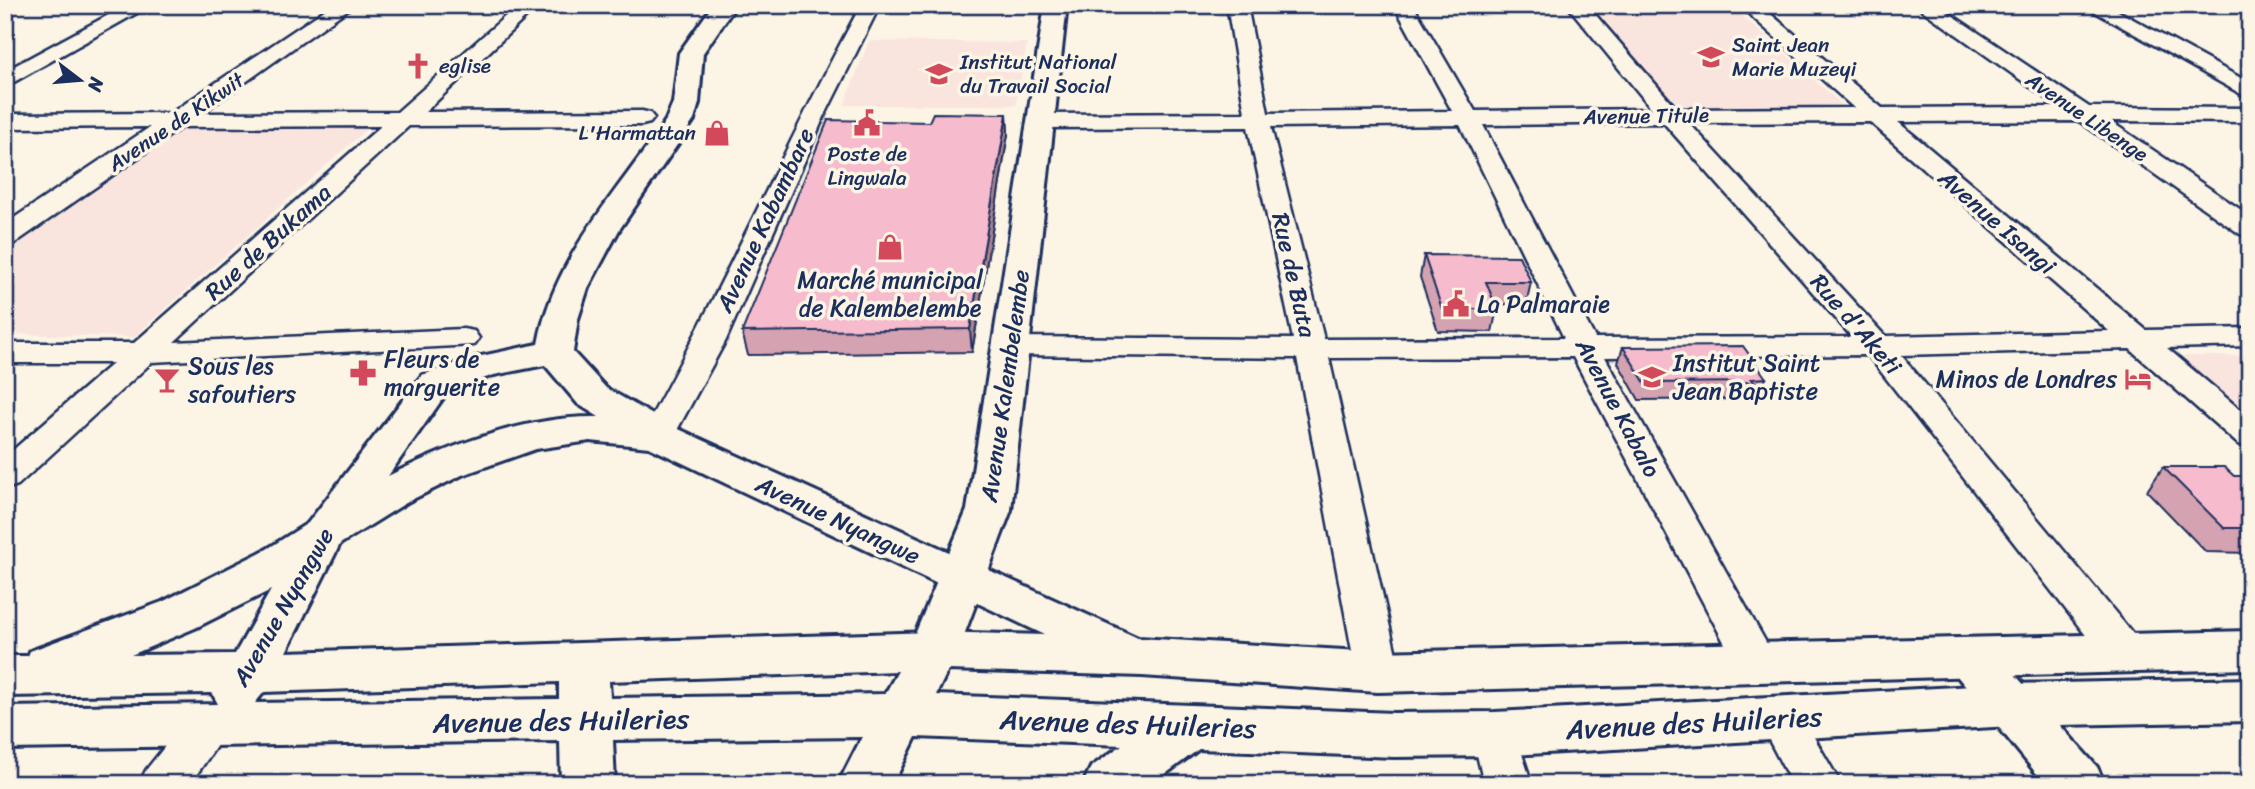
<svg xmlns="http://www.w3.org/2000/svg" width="2255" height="789" font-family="Sriracha,sans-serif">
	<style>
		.built { fill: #fae4de }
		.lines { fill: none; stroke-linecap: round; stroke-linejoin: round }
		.minor-casing { stroke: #1b2f5e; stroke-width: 5 }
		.tertiary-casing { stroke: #1b2f5e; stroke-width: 6 }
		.secondary-casing { stroke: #1b2f5e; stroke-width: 6 }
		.minor { fill: #fcf5e5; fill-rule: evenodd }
		.tertiary { fill: #fcf5e5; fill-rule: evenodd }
		.secondary { fill: #fcf5e5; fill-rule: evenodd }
		.wall { fill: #d4a2b1; stroke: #1b2f5e; stroke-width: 2 }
		.shaded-wall { fill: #ac8490; stroke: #1b2f5e; stroke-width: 2 }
		.building { fill: #f6bcce; stroke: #1b2f5e; stroke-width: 2 }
		.labels { text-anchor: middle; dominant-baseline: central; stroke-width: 7; stroke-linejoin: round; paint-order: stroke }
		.far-poi-label { font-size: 21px; fill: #1b2f5e; stroke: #fcf5e5; text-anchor: start }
		.far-street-label { font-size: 21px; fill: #1b2f5e; stroke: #fcf5e5 }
		.street-label { font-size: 24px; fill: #1b2f5e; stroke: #fcf5e5 }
		.poi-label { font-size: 24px; fill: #1b2f5e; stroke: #fcf5e5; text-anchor: start }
		.near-street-label { font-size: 28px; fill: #1b2f5e; stroke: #fcf5e5 }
	</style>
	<rect width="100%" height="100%" fill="#fcf5e5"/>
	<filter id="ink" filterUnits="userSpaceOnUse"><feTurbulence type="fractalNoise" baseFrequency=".0143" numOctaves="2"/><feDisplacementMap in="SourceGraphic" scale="14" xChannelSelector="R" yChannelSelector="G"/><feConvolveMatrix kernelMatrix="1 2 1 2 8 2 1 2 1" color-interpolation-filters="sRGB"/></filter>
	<g filter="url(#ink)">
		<g class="built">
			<polygon points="1592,5 1730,5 1847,109 1677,108"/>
			<polygon points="869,41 1027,43 1016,105 844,105"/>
			<polygon points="368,128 134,337 5,334 5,247 179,129"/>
			<polygon points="2179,356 2250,356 2250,416"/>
		</g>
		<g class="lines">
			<g class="minor-casing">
				<g id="minor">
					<polygon points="127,5 151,5 5,87 5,71"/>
					<polygon points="332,5 354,5 202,113 397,112 518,5 539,5 425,112 642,111 650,113 654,118 650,123 642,125 409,126 174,342 463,329 474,331 479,338 474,345 152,362 18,485 5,489 5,457 113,363 5,363 5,343 134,343 381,126 182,127 15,243 5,245 5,224 150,127 5,128 5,114 171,113"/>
					<path d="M861 5H880L823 119 726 340 670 443 658 446 646 443 641 435C720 295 784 147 861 5Z"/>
					<path d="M1227 5H1247L1268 113 1452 111 1394 5H1413L1475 111 1652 109 1567 5H1587L1677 109 1854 108 1739 5H1760L1882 108 2059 107 1915 5H1937L2089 107 2250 108V122L2110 121 2250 216V236L2240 234 2079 121 1898 122 2146 330 2250 328V346L2167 348 2250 418V447L2238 444 2130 349 1901 355 2139 641 2145 653 2139 665 2124 669 2109 665 1868 355 1605 357 1777 662 1771 674 1756 679 1741 674 1573 357 1329 358 1400 672 1393 684 1378 689 1363 684 1356 672 1297 358 1010 355 999 353 994 346 999 339 1010 337 1293 339 1248 127 1041 128 1033 126 1029 121 1033 116 1041 114 1245 113ZM1870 122 2109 331 1885 336 1689 123ZM1664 123 1852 337 1595 338 1483 125ZM1460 125 1564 338 1324 339 1271 127Z"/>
					<polygon points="2083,5 2107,5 2250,83 2250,99"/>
					<polygon points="1780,701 1796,706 1841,784 1792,784 1758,719 1764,706"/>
					<polygon points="206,709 222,715 229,728 190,784 139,784 146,770 190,715"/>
					<polygon points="1495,715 1511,721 1532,784 1484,784 1472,734 1479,721"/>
				</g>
			</g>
			<g class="tertiary-casing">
				<g id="tertiary">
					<polygon points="1045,5 1067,5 1011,510 958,651 950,664 933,670 916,664 908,651 967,510"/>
					<polygon points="1970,638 1987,643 2097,767 2105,784 2045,784 1953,671 1945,657 1953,643"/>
				</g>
			</g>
			<g class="secondary-casing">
				<path id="secondary" d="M713 5H736L703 53 699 103 694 120 619 230 588 288 578 319 573 352 606 388 672 426 1138 638 1378 652 2250 631V669L1378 692 1142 676 948 670 936 695 1394 713 1495 712 2011 684 2250 679V721L2011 726 1495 756 1394 757 1199 749 1152 784H1083L1091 767 1122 745 916 737 893 784H838L862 737 613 740 615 784H561L560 741 5 749V707L218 704 212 693 5 696V656H28L30 651 162 602 267 549 308 523 422 375 472 358 538 344C554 256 618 192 666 120L673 103 679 53ZM545 365 578 404 599 417C528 415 451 445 388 476L448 391 494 375ZM590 441 649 447 1045 635 933 632 286 652 340 544 409 501 462 475 536 449ZM271 590 235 654 131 655 195 628ZM898 671 885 694 610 698 609 681ZM559 682V699L255 703 264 692Z"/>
			</g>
			<use href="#minor" class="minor"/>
			<use href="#tertiary" class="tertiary"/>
			<use href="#secondary" class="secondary"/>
		</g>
		<g class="wall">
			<polygon points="1007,114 1008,134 972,352 748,355 742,332 929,122"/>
			<polygon points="1424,255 1531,282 1526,305 1495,304 1497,309 1492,332 1438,331 1420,277"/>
			<polygon points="1623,347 1766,378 1760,395 1749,395 1747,399 1639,400 1618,363"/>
			<polygon points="2163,467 2234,476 2250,476 2250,553 2206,552 2147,491"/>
		</g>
		<polygon class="shaded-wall" points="1007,114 1008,134 972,352 970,329"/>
		<g class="building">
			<polygon points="933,113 1007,114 970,329 742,332 828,120 929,122"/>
			<polygon points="1424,255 1519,256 1531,282 1486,282 1497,309 1442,309"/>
			<polygon points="1743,346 1766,378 1751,379 1754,382 1645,383 1623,347"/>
			<polygon points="2163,467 2224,467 2234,476 2250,476 2250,528 2224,528"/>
		</g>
	</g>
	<defs>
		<g id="school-bare" transform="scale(2.1)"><path d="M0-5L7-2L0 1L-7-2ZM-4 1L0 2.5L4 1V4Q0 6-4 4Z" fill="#d1495b" stroke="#fcf5e5" stroke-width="2.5" paint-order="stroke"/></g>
		<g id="church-bare" transform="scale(2.1)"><path d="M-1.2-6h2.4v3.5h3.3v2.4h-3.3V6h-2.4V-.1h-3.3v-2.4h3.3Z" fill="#d1495b" stroke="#fcf5e5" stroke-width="2.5" paint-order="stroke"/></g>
		<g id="university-bare" transform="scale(2.1)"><path d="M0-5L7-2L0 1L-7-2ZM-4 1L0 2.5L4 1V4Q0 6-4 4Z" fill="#d1495b" stroke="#fcf5e5" stroke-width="2.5" paint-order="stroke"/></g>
		<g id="civic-bare" transform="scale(2.1)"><path d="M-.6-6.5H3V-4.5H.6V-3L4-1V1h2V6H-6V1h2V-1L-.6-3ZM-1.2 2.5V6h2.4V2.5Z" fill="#d1495b" stroke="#fcf5e5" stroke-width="2.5" paint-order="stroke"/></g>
		<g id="shop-bare" transform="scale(2.1)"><path d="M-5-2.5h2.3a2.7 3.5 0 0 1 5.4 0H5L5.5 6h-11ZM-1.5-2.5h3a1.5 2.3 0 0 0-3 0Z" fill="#d1495b" stroke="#fcf5e5" stroke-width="2.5" paint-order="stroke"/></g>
		<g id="pharmacy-bare" transform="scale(2.1)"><path d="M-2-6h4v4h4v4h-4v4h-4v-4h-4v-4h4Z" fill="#d1495b" stroke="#fcf5e5" stroke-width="2.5" paint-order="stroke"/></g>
		<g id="hotel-bare" transform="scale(2.1)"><path d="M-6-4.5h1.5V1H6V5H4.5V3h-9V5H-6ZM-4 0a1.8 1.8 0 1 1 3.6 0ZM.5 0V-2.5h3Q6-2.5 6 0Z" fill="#d1495b" stroke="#fcf5e5" stroke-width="2.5" paint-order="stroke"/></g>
		<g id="bar-bare" transform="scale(2.1)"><path d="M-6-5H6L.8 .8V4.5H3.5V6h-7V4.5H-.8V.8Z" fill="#d1495b" stroke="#fcf5e5" stroke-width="2.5" paint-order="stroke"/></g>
	</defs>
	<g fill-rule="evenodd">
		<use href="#school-bare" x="1711" y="57"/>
		<use href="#church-bare" x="418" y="66"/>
		<use href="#university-bare" x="939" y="74"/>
		<use href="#civic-bare" x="867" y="123"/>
		<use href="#shop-bare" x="717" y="133"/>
		<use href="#shop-bare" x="890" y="247"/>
		<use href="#civic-bare" x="1456" y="304"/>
		<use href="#pharmacy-bare" x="363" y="373"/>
		<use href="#school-bare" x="1652" y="377"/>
		<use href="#hotel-bare" x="2138" y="379"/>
		<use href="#bar-bare" x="167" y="380"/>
	</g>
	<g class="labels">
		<g class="far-poi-label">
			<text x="1732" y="45">Saint Jean<tspan x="1732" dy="24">Marie Muzeyi</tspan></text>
			<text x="960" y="62">Institut National<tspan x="960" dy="24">du Travail Social</tspan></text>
			<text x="439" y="66">eglise</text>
			<text x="696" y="133" text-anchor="end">L'Harmattan</text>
			<text x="867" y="154" text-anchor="middle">Poste de<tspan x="867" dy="24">Lingwala</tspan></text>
		</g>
		<g class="far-street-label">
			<text transform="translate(1646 116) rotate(-1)">Avenue Titule</text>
			<text transform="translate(2087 117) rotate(34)">Avenue Libenge</text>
			<text transform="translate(176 122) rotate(-34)">Avenue de Kikwit</text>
		</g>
		<g class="street-label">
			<text transform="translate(765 220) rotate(-65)">Avenue Kabambare</text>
			<text transform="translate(1997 222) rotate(41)">Avenue Isangi</text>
			<text transform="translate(268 242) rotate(-42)">Rue de Bukama</text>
			<text transform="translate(1294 275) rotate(77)">Rue de Buta</text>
			<text transform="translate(1856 324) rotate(49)">Rue d'Aketi</text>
			<text transform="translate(1005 386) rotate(-82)">Avenue Kalembelembe</text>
			<text transform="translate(1618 408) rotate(62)">Avenue Kabalo</text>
			<text transform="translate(838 520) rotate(25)">Avenue Nyangwe</text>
			<text transform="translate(283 607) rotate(-60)">Avenue Nyangwe</text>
		</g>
		<g class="poi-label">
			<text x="890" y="280" text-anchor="middle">Marché municipal<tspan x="890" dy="28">de Kalembelembe</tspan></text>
			<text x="1477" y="304">La Palmaraie</text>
			<text x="384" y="359">Fleurs de<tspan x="384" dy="28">marguerite</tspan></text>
			<text x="1673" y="363">Institut Saint<tspan x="1673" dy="28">Jean Baptiste</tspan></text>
			<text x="188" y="366">Sous les<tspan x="188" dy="28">safoutiers</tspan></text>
			<text x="2117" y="379" text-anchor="end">Minos de Londres</text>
		</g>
		<g class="near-street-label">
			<text transform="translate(561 721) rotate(-1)">Avenue des Huileries</text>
			<text transform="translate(1694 723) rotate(-3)">Avenue des Huileries</text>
			<text transform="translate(1128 724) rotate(2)">Avenue des Huileries</text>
		</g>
	</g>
	<rect width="2255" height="789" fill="none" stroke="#fcf5e5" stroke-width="28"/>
	<rect x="14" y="14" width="2227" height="761" fill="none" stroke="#1b2f5e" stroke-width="2.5" filter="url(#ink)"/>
	<g transform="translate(80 80) rotate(106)" stroke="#fcf5e5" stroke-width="5" paint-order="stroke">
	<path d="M0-5L12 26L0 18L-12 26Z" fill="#1b2f5e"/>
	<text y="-10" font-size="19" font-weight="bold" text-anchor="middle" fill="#1b2f5e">N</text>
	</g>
</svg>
